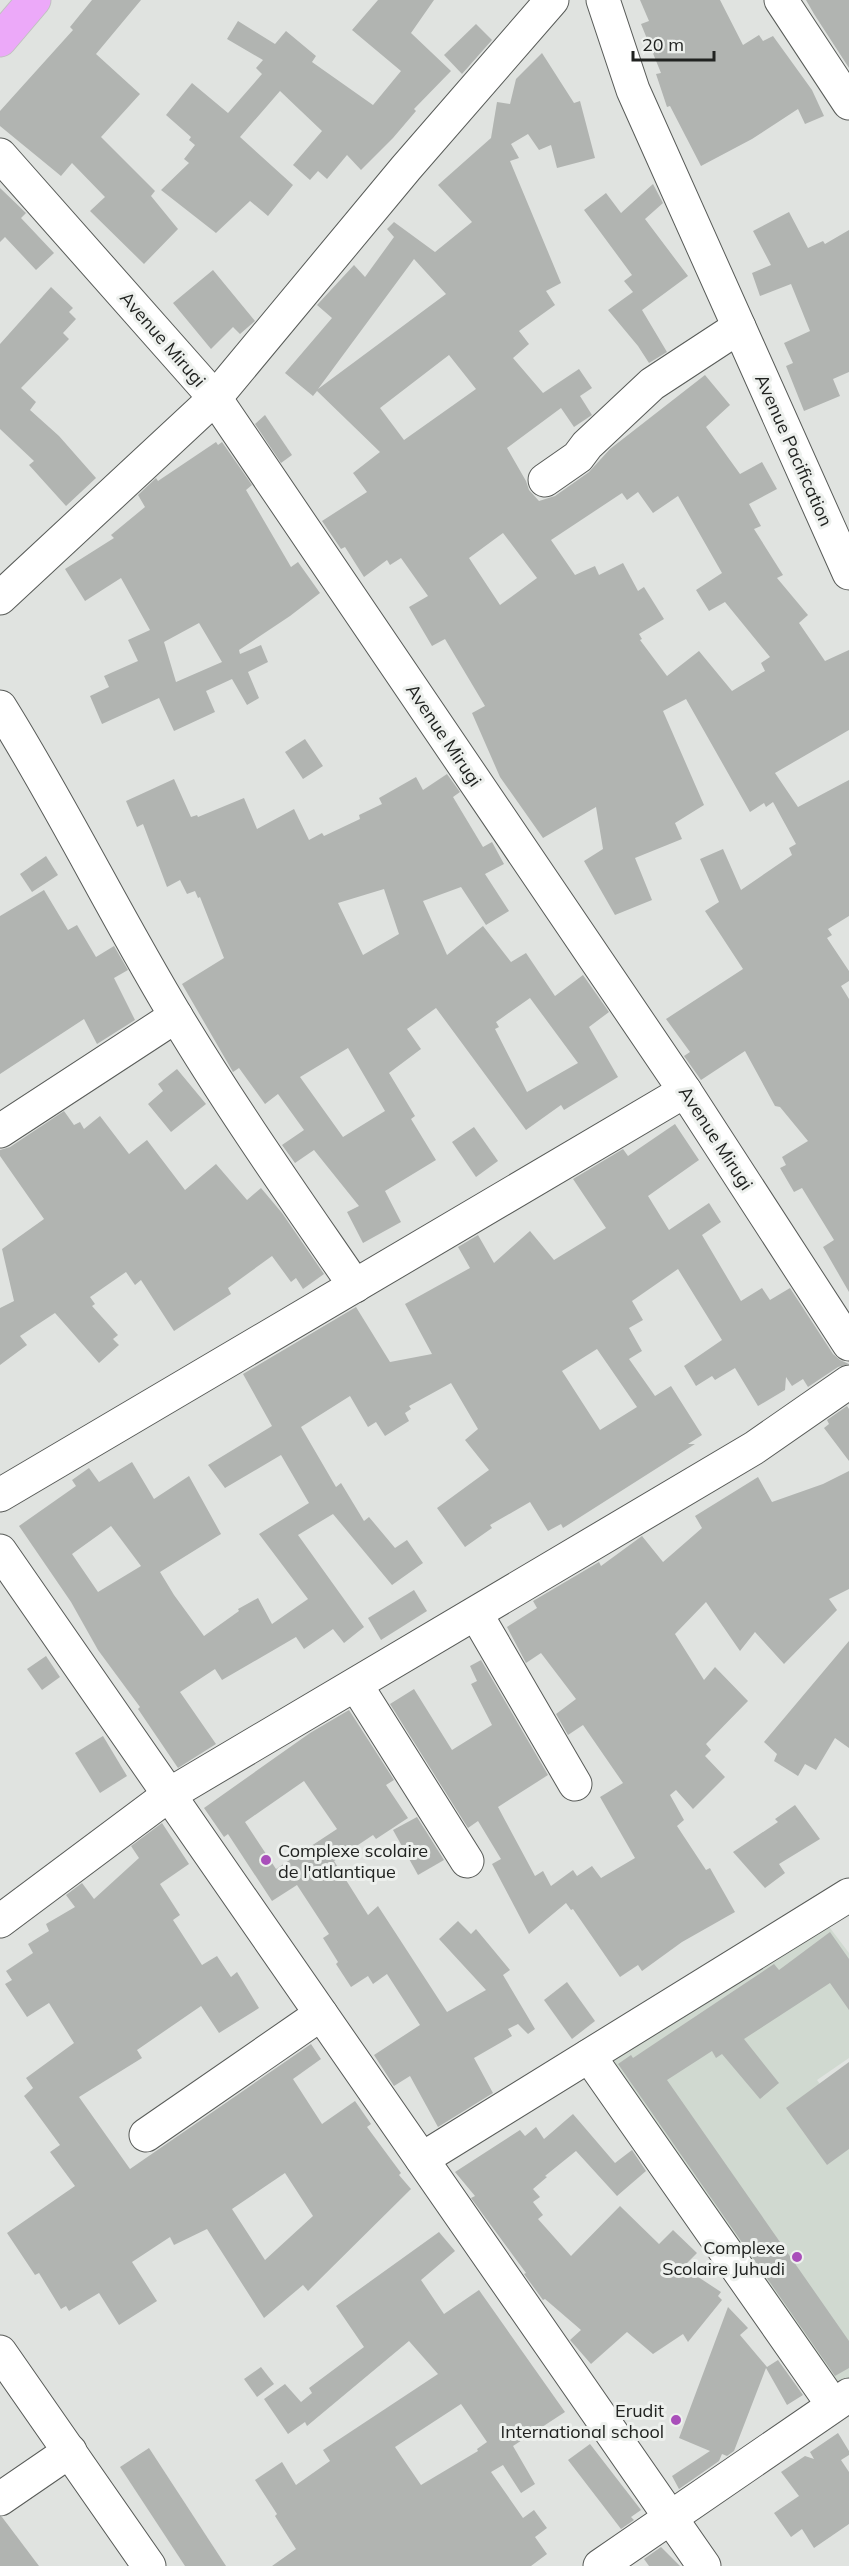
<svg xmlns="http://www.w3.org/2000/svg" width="849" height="2566" font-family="Mulish,sans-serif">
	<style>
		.built { fill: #d0d9d0 }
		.building { fill: #b1b4b1; fill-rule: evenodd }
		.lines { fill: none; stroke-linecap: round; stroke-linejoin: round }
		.minor-casing { stroke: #585b58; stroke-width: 35 }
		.highway-casing { stroke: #c1c1c1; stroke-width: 35 }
		.minor { stroke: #fff; stroke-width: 33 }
		.highway { stroke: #eca9f9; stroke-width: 33 }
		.poi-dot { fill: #a94fba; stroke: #edf0ed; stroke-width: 2 }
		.labels { text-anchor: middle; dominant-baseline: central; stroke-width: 6; stroke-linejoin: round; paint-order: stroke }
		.street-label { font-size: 18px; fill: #212321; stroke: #edf0ed }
		.poi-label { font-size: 18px; fill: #212321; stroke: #edf0ed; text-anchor: end }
	</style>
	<rect width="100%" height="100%" fill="#e0e3e0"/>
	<polygon class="built" points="827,1924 849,1953 849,2058 817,2080 849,2124 849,2389 842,2394 606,2061"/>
	<g class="building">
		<polygon points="92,0 141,0 96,54 140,94 101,137 155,191 151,196 178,229 144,264 90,211 105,197 72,163 61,176 0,126 0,111 73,30 70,27"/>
		<polygon points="378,0 434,0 411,33 451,71 414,109 416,111 393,138 361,170 347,155 327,179 318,171 310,180 293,165 322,131 280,91 240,137 293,185 268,216 250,201 216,233 161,190 189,163 184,159 195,145 189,140 191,137 166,115 192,83 228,113 262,74 256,68 263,60 227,39 238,21 275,44 286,31 316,56 312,62 373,105 401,71 352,30"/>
		<polygon points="640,0 720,0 743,45 759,35 763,41 773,36 812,90 824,116 805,124 798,109 752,139 701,166 670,106 667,107 656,74 661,73 641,24 649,21"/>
		<polygon points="806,0 849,0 849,68 814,14"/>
		<polygon points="476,24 492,40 462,74 444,55"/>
		<path d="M542 53 574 103 580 101 595 158 557 168 551 145 539 150 528 134 511 144 519 158 510 161 561 283 546 291 555 305 519 331 529 344 513 358 543 393 579 369 592 388 580 396 592 415 574 427 561 408 507 448 526 481 529 490 539 501 555 496 589 472 610 449 705 375 730 405 706 427 740 474 762 462 777 489 749 504 761 526 754 529 783 575 777 578 808 615 799 623 825 661 849 650V730L775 773 798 807 849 780V916L828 929 832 935 827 938 849 971V981L841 986 849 999V1292L823 1247 834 1240 802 1188 794 1192 780 1168 786 1165 782 1157 808 1141 780 1107 775 1106 745 1051 701 1080 684 1056 690 1052 666 1019 743 969 705 911 719 902 700 859 723 849 741 890 792 855 789 848 796 844 773 802 766 807 764 803 750 812 686 699 663 711 704 805 675 823 682 839 635 858 652 900 615 915 584 861 603 849 596 807 543 838 500 777 472 713 485 706 445 639 432 646 409 607 428 596 401 558 390 565 387 560 364 577 345 547 341 549 322 521 367 492 353 473 380 452 317 391 313 396 285 373 332 318 317 305 354 265 365 277 394 237 387 229 394 222 435 252 472 222 438 185 491 138 497 102 510 104 516 79ZM414 259 446 294 318 389ZM449 355 476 389 404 440 380 408ZM638 492 653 513 678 496 722 573 696 590 709 611 725 602 770 657 761 663 765 671 732 691 699 651 667 676 640 640 642 639 639 634 664 619 644 587 638 591 623 563 599 575 595 566 575 575 551 540 622 493 627 500ZM503 533 537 578 500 605 469 558Z"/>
		<polygon points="653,184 663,203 645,219 688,276 642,310 667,352 649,363 638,346 608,310 633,292 624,281 632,275 584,210 606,193 621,213"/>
		<polygon points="0,188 26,213 21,218 54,253 36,270 5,237 0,242"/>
		<polygon points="789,212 808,248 823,241 825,244 849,230 849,372 833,379 840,396 804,411 786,366 793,363 784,343 810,331 791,284 760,296 752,273 771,265 753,231"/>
		<polygon points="213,270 255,321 240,334 233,327 211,349 173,303"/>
		<polygon points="51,287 73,308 69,312 76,319 63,333 69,339 21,388 36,402 30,410 59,436 96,478 66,506 29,465 34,461 0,429 0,344"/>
		<polygon points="265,415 292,455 281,463 255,424"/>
		<path d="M216 442 218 445 222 442 252 485 246 490 291 567 298 562 320 593 290 616 239 650 240 654 261 645 268 662 248 672 259 698 247 705 232 679 206 691 215 712 174 731 159 698 102 724 90 696 109 687 104 676 138 661 128 640 150 630 121 578 85 601 65 569 114 538 111 535 145 507 138 495 156 478 158 481ZM199 623 222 662 176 682 164 642Z"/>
		<polygon points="305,739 323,766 303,779 285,752"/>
		<path d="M447 774 460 792 453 797 483 847 492 842 504 864 485 874 509 911 486 925 461 887 423 901 447 955 483 926 511 962 526 953 555 996 583 975 609 1012 589 1027 618 1077 564 1110 561 1105 526 1130 436 1008 407 1029 421 1049 389 1073 415 1116 411 1119 436 1160 385 1191 401 1222 363 1243 347 1212 359 1206 314 1150 295 1163 282 1145 304 1130 278 1094 265 1104 239 1068 233 1072 182 984 224 958 200 897 198 898 195 891 187 894 180 880 167 887 143 824 137 827 126 801 174 779 191 817 197 815 198 817 244 798 257 829 294 809 309 840 322 833 324 836 360 819 359 815 382 804 379 798 416 777 423 790ZM384 889 399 934 363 955 338 903ZM530 998 578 1063 527 1092 495 1029 499 1027 496 1022ZM348 1048 385 1111 343 1137 300 1077Z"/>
		<polygon points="46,856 58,875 32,892 20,874"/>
		<polygon points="44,890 68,930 77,925 96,957 114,946 128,970 114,978 135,1020 97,1044 84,1019 0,1074 0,916"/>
		<polygon points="177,1069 206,1104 171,1132 148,1104 163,1091 158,1084"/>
		<polygon points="64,1111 74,1125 80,1122 84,1129 100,1116 129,1154 147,1140 185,1190 216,1164 247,1200 261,1188 282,1213 324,1274 303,1289 296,1278 291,1282 272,1256 228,1288 231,1294 174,1331 141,1280 135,1285 126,1272 90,1297 95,1304 92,1306 118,1335 113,1339 119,1345 99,1363 55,1313 20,1336 27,1345 0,1365 0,1308 14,1301 2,1249 44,1219 0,1156 0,1150 10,1147"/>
		<path d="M675 1124 699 1160 648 1196 669 1230 709 1203 721 1222 702 1235 741 1301 762 1288 770 1300 790 1288 833 1354 840 1360 849 1364 838 1367 808 1387 803 1379 792 1386 786 1377 785 1390 758 1406 735 1368 715 1380 712 1376 696 1386 684 1366 722 1340 678 1269 632 1301 643 1320 629 1328 642 1351 629 1359 655 1396 671 1386 702 1435 688 1444H695L563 1528 561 1524 548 1531 530 1502 490 1525 492 1528 465 1547 437 1508 489 1470 465 1440 478 1429 451 1383 409 1406 411 1409 405 1413 409 1421 385 1436 376 1422 368 1427 350 1396 301 1427 336 1487 341 1483 364 1521 369 1517 395 1548 407 1540 423 1563 392 1585 333 1514 298 1535 364 1627 344 1643 333 1629 304 1649 296 1637 222 1680 215 1669 180 1692 216 1744 178 1768 138 1709 140 1707 98 1650 71 1602 19 1526 76 1486 72 1480 89 1468 99 1482 132 1462 154 1499 189 1476 221 1534 160 1572 174 1595 204 1636 239 1611 238 1609 258 1598 272 1624 308 1599 259 1534 309 1503 281 1455 225 1488 208 1465 272 1426 243 1374 356 1307 390 1362 432 1354 405 1304 470 1268 458 1247 478 1235 494 1263 530 1231 554 1260 606 1228 573 1179 623 1149 628 1156ZM597 1349 637 1407 600 1430 562 1371ZM111 1526 141 1566 98 1592 72 1554Z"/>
		<polygon points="474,1127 498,1161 476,1177 452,1142"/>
		<polygon points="847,1406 849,1409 849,1461 824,1428 829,1424 827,1420"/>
		<polygon points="849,1471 849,1589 829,1599 837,1610 784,1664 755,1632 740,1651 706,1602 675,1634 704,1680 715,1667 748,1701 706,1744 711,1750 705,1756 725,1777 693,1809 676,1790 670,1795 684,1820 677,1826 706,1870 710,1868 735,1912 682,1942 642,1971 638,1965 620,1977 573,1909 571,1910 566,1903 529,1934 492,1864 501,1859 478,1821 468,1828 390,1704 414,1689 452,1750 492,1725 471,1684 477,1681 470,1666 481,1660 548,1775 498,1807 535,1876 543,1871 551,1886 573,1870 577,1876 592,1866 601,1878 635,1858 600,1797 623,1783 583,1725 568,1735 556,1714 576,1699 541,1653 526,1663 507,1627 537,1608 533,1601 599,1562 601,1566 642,1536 663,1562 702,1528 695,1516 758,1477 772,1502 823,1484"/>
		<polygon points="414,1590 427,1611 381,1640 368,1618"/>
		<polygon points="849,1641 849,1748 835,1738 816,1770 805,1764 798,1776 774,1761 777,1754 764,1742"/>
		<polygon points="46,1656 60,1677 42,1690 27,1669"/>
		<path d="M349 1710 394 1780 386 1785 408 1818 376 1839 373 1835 334 1861 368 1915 378 1906 447 2012 486 1990 439 1939 458 1921 471 1934 476 1929 510 1970 503 1975 535 2029 528 2034 518 2024 508 2029 512 2036 474 2058 493 2093 438 2127 410 2076 394 2086 374 2055 420 2025 387 1974 373 1984 368 1976 351 1987 336 1964 338 1962 323 1938 329 1934 297 1885 272 1901 228 1834 224 1837 204 1808 310 1733ZM304 1781 337 1829 276 1869 245 1822Z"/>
		<polygon points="103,1736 127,1776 100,1793 75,1753"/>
		<polygon points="795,1805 820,1839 779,1864 785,1873 765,1888 733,1852 778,1822 775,1819"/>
		<polygon points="417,1817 444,1860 418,1875 393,1830"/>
		<path d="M162 1823 189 1864 160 1884 180 1915 173 1920 202 1965 217 1956 231 1977 237 1972 259 2008 219 2033 201 2006 137 2050 142 2058 79 2097 130 2169 311 2044 321 2059 293 2079 322 2124 355 2101 371 2124 367 2127 401 2173 399 2175 411 2189 308 2291 303 2285 264 2318 207 2229 174 2245 170 2237 132 2262 157 2301 119 2325 99 2293 69 2311 66 2306 61 2309 39 2273 35 2275 7 2233 75 2186 50 2152 60 2145 24 2096 33 2088 26 2078 74 2043 49 2003 27 2017 5 1984 12 1980 6 1971 33 1953 28 1944 49 1931 46 1924 75 1907 66 1895 82 1883 94 1899 139 1858 131 1846ZM285 2173 313 2216 265 2260 232 2209Z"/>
		<polygon points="830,1932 849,1959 849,2010 830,1983 744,2039 779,2083 760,2099 722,2054 716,2058 712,2051 667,2080 849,2341 849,2368 835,2376 618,2064 631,2055 633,2058 774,1964 779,1970"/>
		<polygon points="567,1982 595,2021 572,2039 544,2000"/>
		<polygon points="849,2062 849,2149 827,2165 786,2108"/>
		<polygon points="573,2114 615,2163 632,2150 646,2171 617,2196 576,2151 545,2176 547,2177 533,2189 540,2197 533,2202 543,2215 538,2219 571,2256 620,2206 659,2244 673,2230 697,2253 683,2267 721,2292 718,2296 722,2300 688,2342 683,2334 653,2354 627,2332 591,2364 570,2340 581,2330 545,2299 543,2300 524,2274 526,2273 471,2198 475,2196 455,2172 520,2130 525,2136 536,2127 544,2139"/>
		<path d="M439 2232 455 2251 421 2280 444 2314 479 2290 565 2412 513 2446 535 2484 521 2493 503 2465 491 2472 523 2518 534 2510 547 2528 535 2537 547 2554 531 2566H272L296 2549 275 2516 277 2514 255 2480 282 2462 296 2485 330 2461 323 2450 438 2374 409 2341 307 2426 305 2422 288 2434 264 2399 285 2384 301 2402 312 2393 309 2388 364 2347 336 2306ZM461 2404 487 2442 477 2449 478 2451 421 2485 395 2447Z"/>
		<polygon points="728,2307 748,2328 740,2335 767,2367 778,2360 803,2395 787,2405 766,2368 734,2451 727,2456 722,2454 719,2461 679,2489 672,2476 710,2451 679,2438"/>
		<polygon points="261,2367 274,2384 257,2397 244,2379"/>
		<polygon points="838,2433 849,2451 849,2455 841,2460 849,2472 849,2524 814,2548 802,2529 791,2537 774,2513 799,2496 781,2472 805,2456 814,2459 810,2452"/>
		<polygon points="590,2444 641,2510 631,2517 634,2520 621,2529 568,2460"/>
		<polygon points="149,2448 226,2566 185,2566 120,2467"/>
		<polygon points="0,2517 2,2517 39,2566 0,2566"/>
		<polygon points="661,2547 680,2566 649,2566 644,2559"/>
	</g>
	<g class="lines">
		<g class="minor-casing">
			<g id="minor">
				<polyline points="603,0 633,90 849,573"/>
				<polyline points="781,0 849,103"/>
				<polyline points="0,155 215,398 685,1091 849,1344"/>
				<polyline points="545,480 578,457 587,445 652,384 739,327"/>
				<polyline points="0,598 215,398 406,168 552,0"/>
				<path d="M0 707C63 808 115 915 176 1016 232 1109 294 1197 355 1286"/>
				<polyline points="0,1131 176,1016"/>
				<polyline points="0,1495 685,1091"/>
				<polyline points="0,1551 704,2566"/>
				<polyline points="476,1614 575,1784"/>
				<polyline points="356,1685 467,1861"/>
				<polyline points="0,1921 170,1794 754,1448 849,1382"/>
				<polyline points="589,2056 833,2405"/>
				<polyline points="146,2135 321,2014"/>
				<polyline points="422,2159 849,1895"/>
				<polyline points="0,2352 149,2566"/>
				<polyline points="0,2499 70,2451"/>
				<polyline points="600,2566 849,2395"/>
			</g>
		</g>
		<g class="highway-casing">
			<polyline id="highway" points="0,40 34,0"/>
		</g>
		<use href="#minor" class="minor"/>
		<use href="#highway" class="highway"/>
	</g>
	<g class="poi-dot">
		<circle cx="266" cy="1860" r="6"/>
		<circle cx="797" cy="2257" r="6"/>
		<circle cx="676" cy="2420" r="6"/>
	</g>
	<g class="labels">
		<g class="street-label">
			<text transform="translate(163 339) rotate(49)">Avenue Mirugi</text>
			<text transform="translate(794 450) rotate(66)">Avenue Pacification</text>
			<text transform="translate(444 735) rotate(56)">Avenue Mirugi</text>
			<text transform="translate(716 1138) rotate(57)">Avenue Mirugi</text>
		</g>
		<g class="poi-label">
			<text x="278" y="1850" text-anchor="start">Complexe scolaire<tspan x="278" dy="21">de l'atlantique</tspan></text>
			<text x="785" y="2247">Complexe<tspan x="785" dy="21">Scolaire Juhudi</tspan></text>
			<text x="664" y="2410">Erudit<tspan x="664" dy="21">International school</tspan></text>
		</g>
	</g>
	<path d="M633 51v9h81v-9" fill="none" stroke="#212321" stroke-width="3"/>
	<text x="642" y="51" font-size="18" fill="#212321" stroke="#edf0ed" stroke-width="4.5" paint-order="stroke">20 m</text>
</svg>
